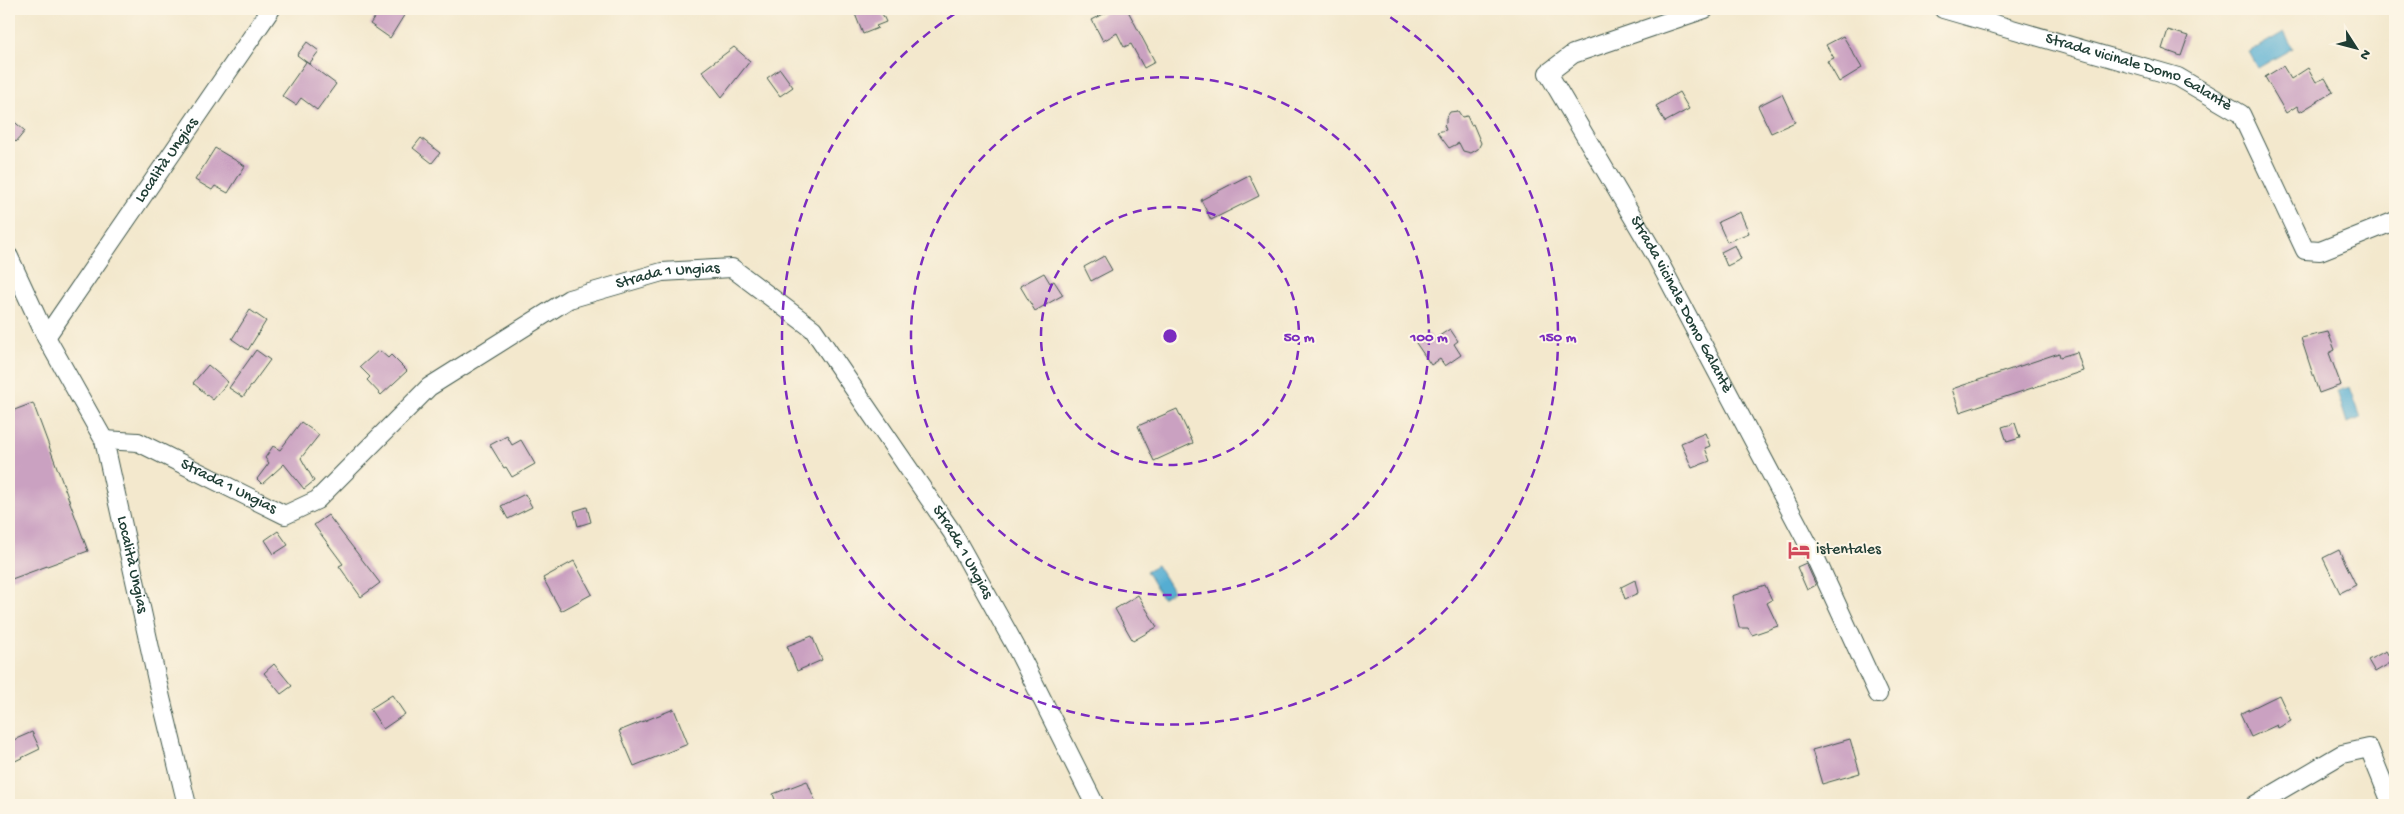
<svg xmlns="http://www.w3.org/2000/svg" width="2404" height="814" font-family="'Gochi Hand',sans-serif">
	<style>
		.water { fill: #55add2; stroke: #3a7583 }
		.building { fill: #caa1c1 }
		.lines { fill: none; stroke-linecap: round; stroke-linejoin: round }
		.minor-casing { stroke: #3f574b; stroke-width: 20 }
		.minor { stroke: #fff; stroke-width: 18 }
		.ring { fill: none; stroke: #7b2cbf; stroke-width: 2.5; stroke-dasharray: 9 6 }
		.labels { text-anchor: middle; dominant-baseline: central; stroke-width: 4; stroke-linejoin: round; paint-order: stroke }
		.street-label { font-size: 16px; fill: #1f3d34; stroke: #fcf5e5 }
		.poi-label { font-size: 16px; fill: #1f3d34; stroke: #fcf5e5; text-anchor: start }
		.centre { fill: #7b2cbf; stroke: #fcf5e5; stroke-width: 2.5 }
		.ring-label { font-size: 15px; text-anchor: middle; font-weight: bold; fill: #7b2cbf; stroke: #fcf5e5; stroke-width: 4; stroke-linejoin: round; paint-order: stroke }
	</style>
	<rect width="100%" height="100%" fill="#fcf5e5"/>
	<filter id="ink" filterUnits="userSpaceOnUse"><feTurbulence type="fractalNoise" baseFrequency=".02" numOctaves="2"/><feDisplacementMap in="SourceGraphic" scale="10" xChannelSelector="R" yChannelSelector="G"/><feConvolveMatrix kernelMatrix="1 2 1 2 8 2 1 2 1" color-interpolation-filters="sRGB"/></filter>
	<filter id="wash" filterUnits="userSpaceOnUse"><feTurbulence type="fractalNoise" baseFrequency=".0096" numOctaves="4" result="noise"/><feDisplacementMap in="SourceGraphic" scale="20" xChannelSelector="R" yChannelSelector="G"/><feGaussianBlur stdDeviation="1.12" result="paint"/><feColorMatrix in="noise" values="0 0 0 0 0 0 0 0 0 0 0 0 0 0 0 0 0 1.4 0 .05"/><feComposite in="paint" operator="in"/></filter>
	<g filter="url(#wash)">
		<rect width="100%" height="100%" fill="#f3e8cd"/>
		<g class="water">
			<polygon points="2284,32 2293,48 2258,68 2249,52"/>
			<polygon points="2350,387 2361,418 2347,423 2337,391"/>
			<polygon points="1157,565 1173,591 1162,598 1146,571"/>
		</g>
		<g id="blocks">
			<g class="building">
				<polygon points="381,9 408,9 390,38 370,24"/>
				<polygon points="853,9 880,9 886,22 876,26 878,28 863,34"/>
				<polygon points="1113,9 1127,9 1155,62 1144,68 1131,44 1124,47 1117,33 1103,41 1092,20"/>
				<polygon points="2168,30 2188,36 2181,56 2162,49"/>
				<polygon points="1843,36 1862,68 1839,82 1827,61 1834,58 1826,45"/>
				<polygon points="307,42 319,51 309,64 297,55"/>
				<polygon points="734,47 750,61 722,97 702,71"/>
				<polygon points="306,62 336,84 317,110 301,98 296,105 282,96"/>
				<polygon points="2283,66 2291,79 2308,68 2316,82 2325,78 2333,92 2300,112 2297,106 2286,113 2265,77"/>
				<polygon points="780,69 793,87 780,96 767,78"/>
				<polygon points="1679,92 1689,109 1665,122 1656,106"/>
				<polygon points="1782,94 1795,122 1771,133 1758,106"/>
				<polygon points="1458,111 1462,117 1467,116 1471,125 1473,124 1481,143 1478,149 1471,153 1463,151 1459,143 1449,148 1437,132 1446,130 1444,125 1446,123 1446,118 1450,112"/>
				<polygon points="9,117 25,131 16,142 9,136"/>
				<polygon points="421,138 440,153 432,163 413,148"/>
				<polygon points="215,148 245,166 228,193 215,186 212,190 195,180"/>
				<polygon points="1249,175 1259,196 1211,220 1201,200"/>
				<polygon points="1740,212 1749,233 1727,242 1718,222"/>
				<polygon points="1735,245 1741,259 1727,266 1721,252"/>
				<polygon points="1104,256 1112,270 1091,281 1084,267"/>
				<polygon points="1044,273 1050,283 1054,281 1063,295 1035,311 1020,286"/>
				<polygon points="250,310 266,321 248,350 232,339"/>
				<polygon points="1450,329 1458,341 1454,344 1461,355 1445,366 1440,359 1431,365 1416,343 1429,334 1433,340"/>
				<polygon points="2328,332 2335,350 2329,353 2341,385 2319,393 2301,338"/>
				<polygon points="256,350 270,360 243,397 229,388"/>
				<polygon points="379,350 388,358 391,355 407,371 381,395 367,380 370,377 360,367"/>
				<polygon points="2077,352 2083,371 1960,412 1952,389 2059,353 2060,357"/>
				<polygon points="208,365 228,382 213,400 193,383"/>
				<polygon points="33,403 88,551 9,580 9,412"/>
				<polygon points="1177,409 1193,443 1154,461 1138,426"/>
				<polygon points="301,422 319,435 301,458 314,481 304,489 284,464 262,484 257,479 269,463 265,458 273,446 280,450"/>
				<polygon points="2015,423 2020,438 2007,442 2002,427"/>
				<polygon points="1705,433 1710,446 1705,448 1710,461 1692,468 1681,443"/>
				<polygon points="507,436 512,445 521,440 535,464 512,477 506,467 504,468 490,445"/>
				<polygon points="525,494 532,507 508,519 501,506"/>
				<polygon points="587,507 591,522 578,526 574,511"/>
				<polygon points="328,515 380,583 361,597 339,566 343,564 314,525"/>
				<polygon points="278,531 288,545 274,554 265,540"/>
				<polygon points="2339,550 2356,585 2340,593 2323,558"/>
				<polygon points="574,561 592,594 561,611 543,578"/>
				<polygon points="1806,563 1816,585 1807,590 1797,567"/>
				<polygon points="1635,580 1638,593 1625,599 1621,587"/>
				<polygon points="1765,585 1772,600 1767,603 1778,626 1752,635 1748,628 1739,628 1732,596"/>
				<polygon points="1138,595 1157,627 1133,641 1115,609"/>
				<polygon points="812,636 822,660 797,671 787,646"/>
				<polygon points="2386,651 2392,662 2375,672 2368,660"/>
				<polygon points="274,664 292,686 281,694 264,673"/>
				<polygon points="392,695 405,714 383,729 370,709"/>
				<polygon points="2279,695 2291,721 2278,728 2277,725 2251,737 2240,714"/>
				<polygon points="674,709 688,744 634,766 619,731"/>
				<polygon points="32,732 40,749 9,764 9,742"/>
				<polygon points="1850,739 1860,773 1822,784 1812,750"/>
				<polygon points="807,781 817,805 777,805 773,794"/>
			</g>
		</g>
	</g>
	<g filter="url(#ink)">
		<use href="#blocks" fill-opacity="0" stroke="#3f574b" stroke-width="1"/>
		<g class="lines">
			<g class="minor-casing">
				<g id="minor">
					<path id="s1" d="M1705 9 1573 54 1548 73 1657 258 1816 559 1878 694"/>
					<path id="s2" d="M1943 9 2178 77 2241 114 2305 250 2320 251 2395 221"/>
					<path id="s3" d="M9 257 46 337 104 440 161 698 187 805"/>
					<path id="s4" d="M46 337 271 9"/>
					<path id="s5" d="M104 440 138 442 285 515 317 500 429 387 569 299 662 272 732 268 813 329 952 532 1017 649 1095 805"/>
					<polyline points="2255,805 2342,754 2369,748 2392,805"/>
				</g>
			</g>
			<use href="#minor" class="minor"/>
		</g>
	</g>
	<g class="ring">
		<circle cx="1170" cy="336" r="129"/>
		<circle cx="1170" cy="336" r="259"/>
		<path d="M1378 9A388 388 0 1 1 962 9"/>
	</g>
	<defs>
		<g id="hotel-bare" transform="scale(1.725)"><path d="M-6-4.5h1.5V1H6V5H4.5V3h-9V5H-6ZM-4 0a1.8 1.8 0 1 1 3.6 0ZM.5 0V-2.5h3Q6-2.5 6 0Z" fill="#d1495b" stroke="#fcf5e5" stroke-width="2.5" paint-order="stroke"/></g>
	</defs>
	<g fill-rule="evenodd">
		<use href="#hotel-bare" x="1799" y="550"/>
	</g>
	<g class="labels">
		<g class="street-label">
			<text stroke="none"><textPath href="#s2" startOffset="206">Strada vicinale Domo Galantè</textPath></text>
			<text stroke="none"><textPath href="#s4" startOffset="214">Località Ungias</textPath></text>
			<text stroke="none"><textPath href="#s5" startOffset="660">Strada 1 Ungias</textPath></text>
			<text stroke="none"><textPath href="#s1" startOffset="438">Strada vicinale Domo Galantè</textPath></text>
			<text stroke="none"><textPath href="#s5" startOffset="135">Strada 1 Ungias</textPath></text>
			<text stroke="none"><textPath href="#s5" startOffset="1095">Strada 1 Ungias</textPath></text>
			<text stroke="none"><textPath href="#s3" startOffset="334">Località Ungias</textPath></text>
		</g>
		<g class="poi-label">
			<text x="1816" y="550">istentales</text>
		</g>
	</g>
	<circle cx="1170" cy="336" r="8" class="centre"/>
	<g class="ring-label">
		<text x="1299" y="341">50 m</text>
		<text x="1429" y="341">100 m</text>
		<text x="1558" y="341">150 m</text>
	</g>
	<rect width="2404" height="814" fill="none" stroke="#fcf5e5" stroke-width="30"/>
	<g transform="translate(2356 48) rotate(126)" stroke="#fcf5e5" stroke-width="4" paint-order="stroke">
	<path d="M0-4L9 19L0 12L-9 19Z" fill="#1f3d34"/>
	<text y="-8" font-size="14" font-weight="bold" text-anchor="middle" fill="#1f3d34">N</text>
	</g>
</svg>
